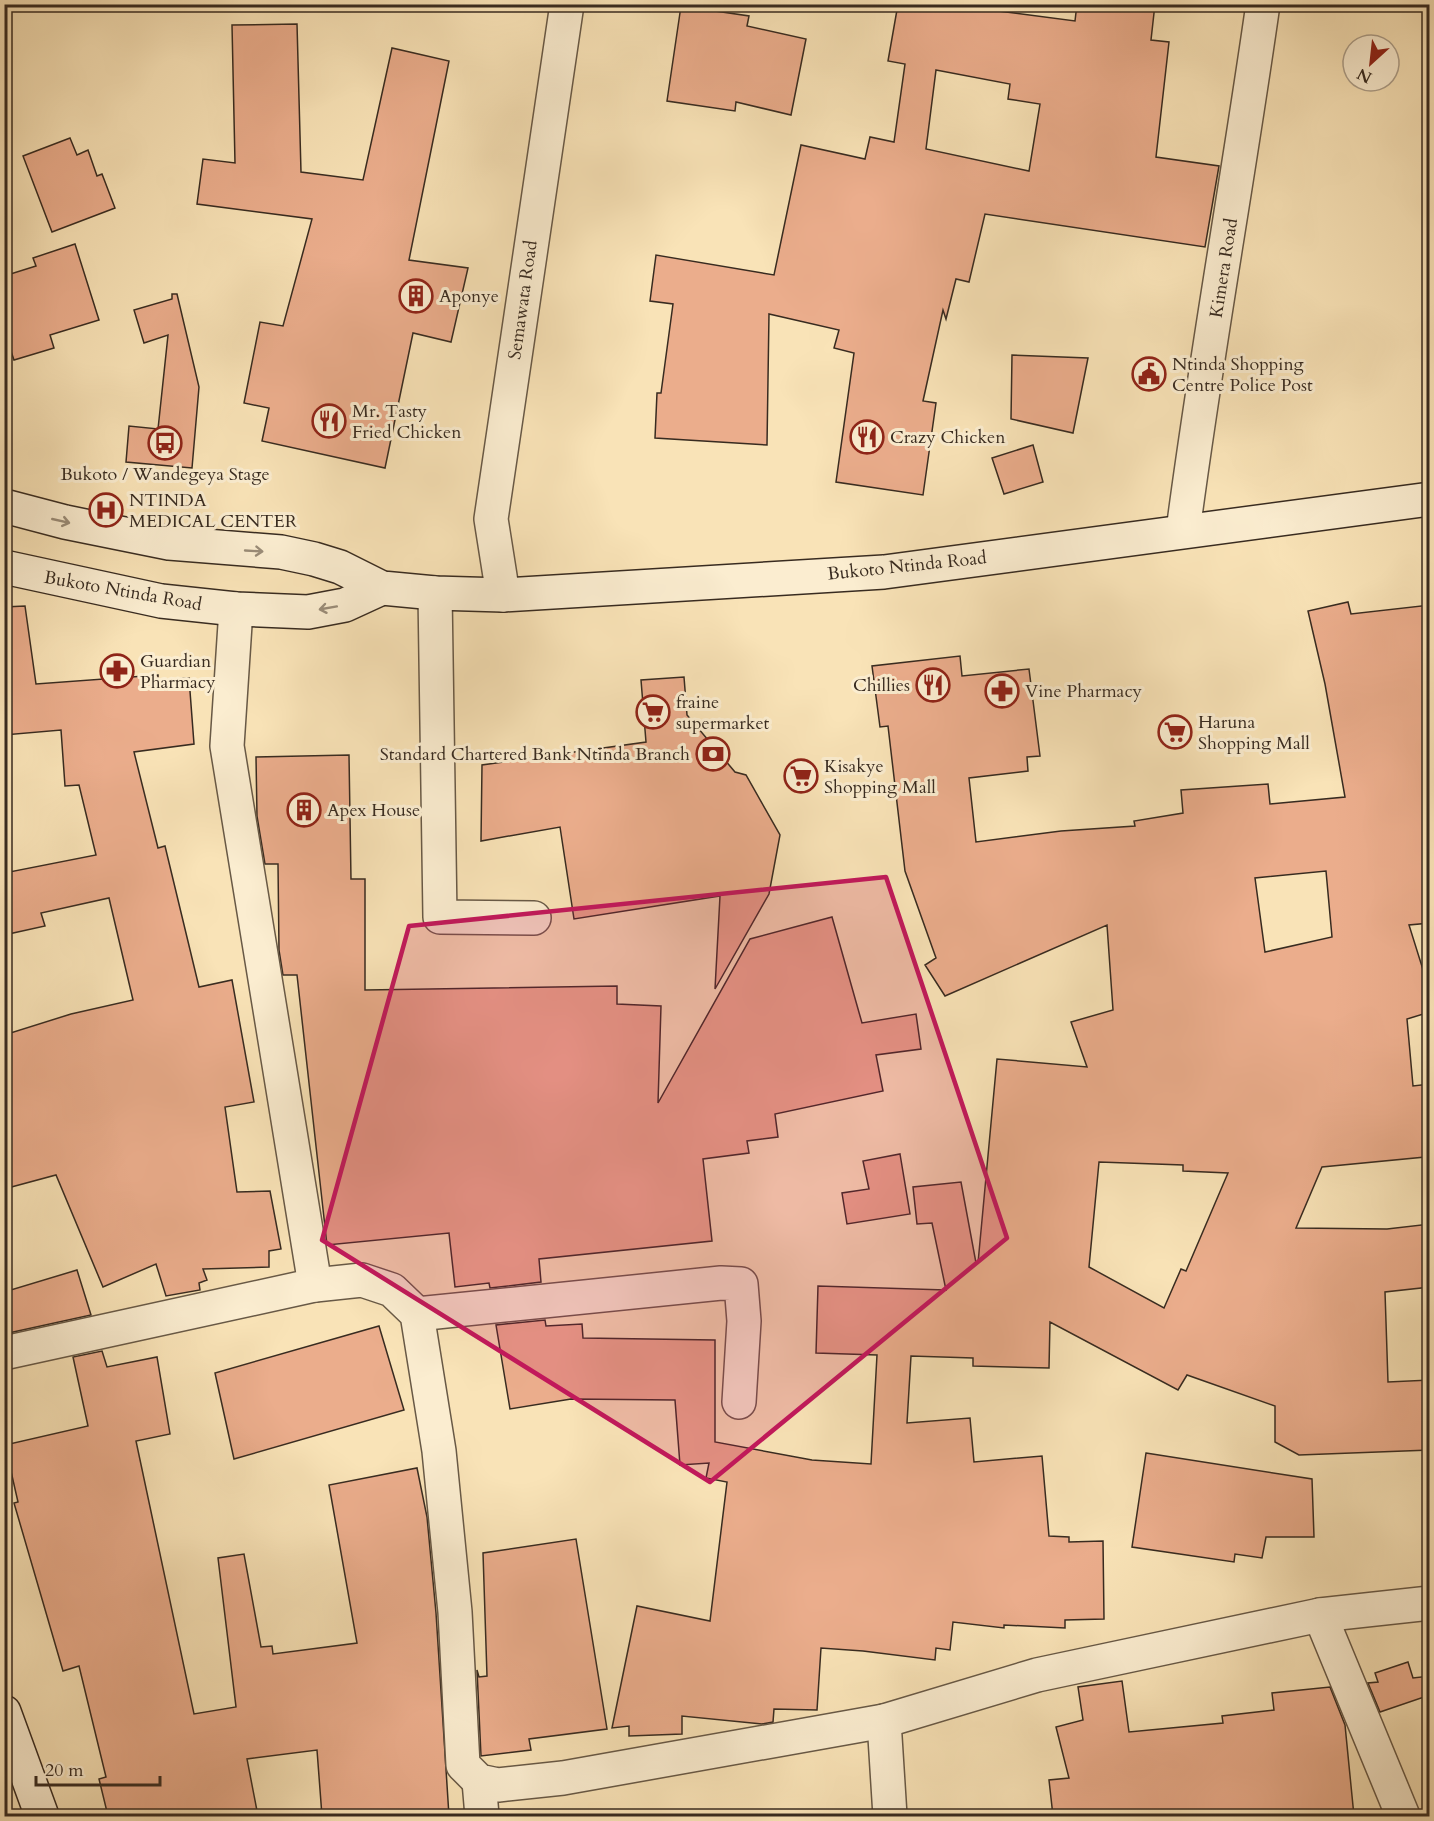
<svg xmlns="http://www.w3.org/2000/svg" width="1434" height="1821" font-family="Cardo,serif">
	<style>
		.building { fill: #ebad8c; stroke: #382b20; stroke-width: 1.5; fill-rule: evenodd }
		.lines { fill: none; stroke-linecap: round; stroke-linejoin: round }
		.minor-casing { stroke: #685946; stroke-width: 36 }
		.secondary-casing { stroke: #382b20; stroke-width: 36 }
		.minor { stroke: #fbedd0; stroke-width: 33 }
		.secondary { stroke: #fbedd0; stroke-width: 33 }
		.oneway { stroke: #9a8c78 }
		.marked { fill: #c2185b; fill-opacity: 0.2; stroke: #c2185b; stroke-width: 4.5; stroke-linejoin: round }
		.labels { text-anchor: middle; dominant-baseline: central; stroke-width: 6; stroke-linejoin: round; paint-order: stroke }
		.street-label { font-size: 18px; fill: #382b20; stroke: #fbedd0 }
		.poi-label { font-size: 18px; fill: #382b20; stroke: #fbedd0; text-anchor: start }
	</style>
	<rect width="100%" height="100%" fill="#f9e3b7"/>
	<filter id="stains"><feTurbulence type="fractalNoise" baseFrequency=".00333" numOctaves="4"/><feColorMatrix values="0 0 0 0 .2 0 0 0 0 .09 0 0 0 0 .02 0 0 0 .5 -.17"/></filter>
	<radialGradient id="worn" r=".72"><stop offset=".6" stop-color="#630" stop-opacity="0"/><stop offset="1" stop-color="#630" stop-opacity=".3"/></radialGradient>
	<g class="building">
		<path d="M898 4H992L991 10 1075 21 1077 4H1155L1151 40 1169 42 1156 157 1219 166 1205 247 985 214 969 282 956 279 946 319 943 310 923 401 936 403 923 495 836 482 854 353 834 348 839 330 769 314 767 445 655 438 657 393H661L673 304 650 301 656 255 774 275 801 145 865 159 870 137 894 142 905 64 888 61ZM936 70 1010 84 1008 99 1040 104 1029 171 926 149Z"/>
		<polygon points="681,6 749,16 747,26 806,39 791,115 736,102 735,111 667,101"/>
		<polygon points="297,24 301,172 363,180 392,48 449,61 409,260 468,268 451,342 413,333 385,468 262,441 269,408 244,403 260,322 283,326 312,219 197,204 203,159 235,163 232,25"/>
		<polygon points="70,138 77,155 88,150 97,176 102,174 115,208 52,232 23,156"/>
		<polygon points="75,244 99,320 50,335 54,348 14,360 4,331 4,276 36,266 33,258"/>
		<polygon points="172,294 177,294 199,387 192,468 126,462 129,426 158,429 168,335 144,343 134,310 172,299"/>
		<polygon points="1012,355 1088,358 1073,433 1011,419"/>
		<polygon points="1033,445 1043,482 1004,494 992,458"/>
		<path d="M1348 602 1351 614 1430 605V923L1409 925 1430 992V1012L1407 1019 1413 1086 1430 1084V1149H1424L1425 1157 1322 1167 1296 1228 1387 1229 1430 1224V1287L1385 1292 1388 1382 1430 1380V1450L1299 1455 1275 1442V1406L1187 1375 1178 1390 1050 1322 1049 1368 973 1366V1358L911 1356 907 1423 970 1418 974 1462 1042 1456 1049 1536 1069 1537V1542L1103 1541 1104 1619 1065 1620V1628L1004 1625V1628L953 1622 950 1650 936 1648 935 1660 863 1651 821 1648 817 1710 774 1709 773 1722 762 1724 682 1716V1734L629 1736V1726L612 1728 637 1606 710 1621 727 1482 706 1478 709 1463 680 1465 675 1400 571 1399 510 1409 496 1325 545 1320 546 1326 582 1324 583 1338 715 1340V1442L812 1460 871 1464 877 1355 816 1353 818 1286 946 1290 932 1223 917 1224 913 1187 961 1182 976 1263H978L997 1059 1087 1067 1071 1022 1113 1010 1107 925 945 996 925 965 936 958 905 871 888 726 880 727 872 666 960 656 962 676 1029 669 1040 756 1027 757 1028 771 969 778 976 842 1061 831 1135 826 1134 821 1183 813 1181 790 1268 784 1270 804 1345 797 1325 684 1308 611ZM1326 871 1332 937 1265 952 1255 878ZM1099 1162 1183 1165V1171L1228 1173 1186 1271 1181 1269 1164 1308 1089 1267Z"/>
		<polygon points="25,606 36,684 158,675 158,680 189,678 194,744 134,752 158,848 165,846 199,987 232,980 254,1102 225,1107 237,1192 270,1191 281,1249 269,1251 269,1267 203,1269 207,1280 199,1283 200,1290 166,1296 156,1264 103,1287 56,1175 4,1189 4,1035 71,1014 133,1000 109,898 41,913 45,926 4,935 4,873 96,855 79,785 65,786 61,730 4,735 4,607"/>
		<polygon points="684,677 687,715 735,772 746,775 780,835 769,894 715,989 720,896 574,919 560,827 481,841 482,765 646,742 641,680"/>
		<polygon points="349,755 351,879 365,879 365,990 617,986 617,1004 661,1006 658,1103 750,939 832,917 862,1023 916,1014 921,1049 876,1055 883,1091 775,1114 778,1137 747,1141 749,1153 703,1159 712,1241 539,1259 541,1282 490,1288 489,1283 455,1287 449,1233 327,1245 297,975 283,975 279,950 278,864 265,864 257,816 256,757"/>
		<polygon points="900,1154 910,1214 847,1224 842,1193 869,1189 863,1161"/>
		<polygon points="77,1270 91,1315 4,1334 4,1292"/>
		<polygon points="379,1326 404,1410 234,1459 215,1373"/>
		<polygon points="102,1351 107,1367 157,1357 170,1434 136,1441 194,1714 236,1707 218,1558 244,1554 261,1647 272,1646 273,1654 357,1643 329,1485 417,1468 427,1517 436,1613 449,1816 322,1816 317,1750 247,1759 258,1816 108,1816 99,1779 106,1777 79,1666 63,1671 14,1503 18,1502 5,1445 88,1426 73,1357"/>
		<polygon points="1146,1453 1312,1479 1314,1537 1266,1537 1262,1558 1235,1554 1234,1562 1132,1547"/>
		<polygon points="576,1539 607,1729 529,1739 531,1750 481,1756 477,1670 479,1677 487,1676 483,1553"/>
		<polygon points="1408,1662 1413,1678 1430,1676 1430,1695 1380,1712 1368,1683 1378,1682 1375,1673"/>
		<polygon points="1122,1681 1129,1732 1223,1723 1222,1716 1274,1710 1272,1693 1330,1687 1345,1725 1354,1816 1053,1816 1049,1780 1069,1778 1056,1727 1083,1720 1078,1687"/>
	</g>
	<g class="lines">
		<g class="minor-casing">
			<g id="minor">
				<path d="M1183 531C1206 355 1238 180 1263 4"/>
				<polyline points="435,593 440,917 534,918"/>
				<polyline points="503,595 491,519 567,4"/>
				<polyline points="315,1285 362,1280 392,1290 417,1314 439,1451 455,1612 463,1765 479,1781 498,1785 563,1778 884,1721"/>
				<polyline points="417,1314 721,1283 741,1284 744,1321 739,1402"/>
				<polyline points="4,1353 315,1285 227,746 236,609"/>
				<polyline points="1320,1615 1403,1816"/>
				<polyline points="479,1781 482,1816"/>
				<polyline points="890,1816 884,1721 1037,1675 1320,1615 1430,1603"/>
			</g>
		</g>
		<g class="secondary-casing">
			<g id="secondary">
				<polyline points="4,506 65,522 169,543 281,552 314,559 340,567 382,588 435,593 503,595 884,572 1430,499"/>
				<polyline points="4,567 161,601 236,609 308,612 345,605 382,588"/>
				<polyline points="4,1712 42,1816"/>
			</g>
		</g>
		<use href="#minor" class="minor"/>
		<use href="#secondary" class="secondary"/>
	</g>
	<defs><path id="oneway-shaft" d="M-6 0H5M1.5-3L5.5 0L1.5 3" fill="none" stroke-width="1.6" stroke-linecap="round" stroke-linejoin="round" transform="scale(1.5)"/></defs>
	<g class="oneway">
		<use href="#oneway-shaft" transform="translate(61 521) rotate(13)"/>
		<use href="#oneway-shaft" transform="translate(254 551) rotate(3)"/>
		<use href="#oneway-shaft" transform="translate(328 608) rotate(170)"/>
	</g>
	<path class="marked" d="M886 877 1007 1238 710 1482 322 1240 409 926Z"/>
	<defs>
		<g id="building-ring" transform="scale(1.725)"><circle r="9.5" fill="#fbedd0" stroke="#8f2418" stroke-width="1.5"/><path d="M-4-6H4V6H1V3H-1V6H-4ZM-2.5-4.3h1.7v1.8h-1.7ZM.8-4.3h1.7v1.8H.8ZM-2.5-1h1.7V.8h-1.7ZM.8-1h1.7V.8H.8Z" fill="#8f2418"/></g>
		<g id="civic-ring" transform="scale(1.725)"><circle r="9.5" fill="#fbedd0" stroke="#8f2418" stroke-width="1.5"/><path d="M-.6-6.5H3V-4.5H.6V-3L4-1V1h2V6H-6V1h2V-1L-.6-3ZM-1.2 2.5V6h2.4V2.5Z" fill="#8f2418"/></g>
		<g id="restaurant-ring" transform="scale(1.725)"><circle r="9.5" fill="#fbedd0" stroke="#8f2418" stroke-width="1.5"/><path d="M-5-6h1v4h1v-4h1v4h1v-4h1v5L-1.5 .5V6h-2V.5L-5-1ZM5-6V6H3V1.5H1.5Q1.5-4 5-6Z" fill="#8f2418"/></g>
		<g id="bus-ring" transform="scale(1.725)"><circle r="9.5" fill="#fbedd0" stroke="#8f2418" stroke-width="1.5"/><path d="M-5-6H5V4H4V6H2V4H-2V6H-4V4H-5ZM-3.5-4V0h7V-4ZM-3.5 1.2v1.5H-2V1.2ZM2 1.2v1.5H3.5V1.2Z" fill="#8f2418"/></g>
		<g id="hospital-ring" transform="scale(1.725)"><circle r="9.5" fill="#fbedd0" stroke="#8f2418" stroke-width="1.5"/><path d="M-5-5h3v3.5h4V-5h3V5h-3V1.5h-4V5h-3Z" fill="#8f2418"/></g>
		<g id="pharmacy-ring" transform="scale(1.725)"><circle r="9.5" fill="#fbedd0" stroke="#8f2418" stroke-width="1.5"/><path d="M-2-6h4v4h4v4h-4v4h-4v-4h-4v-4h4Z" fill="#8f2418"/></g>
		<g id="supermarket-ring" transform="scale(1.725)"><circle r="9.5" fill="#fbedd0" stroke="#8f2418" stroke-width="1.5"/><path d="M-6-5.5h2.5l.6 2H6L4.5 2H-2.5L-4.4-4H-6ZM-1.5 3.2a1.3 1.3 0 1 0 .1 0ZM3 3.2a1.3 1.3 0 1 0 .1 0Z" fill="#8f2418"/></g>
		<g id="bank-ring" transform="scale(1.725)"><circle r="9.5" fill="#fbedd0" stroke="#8f2418" stroke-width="1.5"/><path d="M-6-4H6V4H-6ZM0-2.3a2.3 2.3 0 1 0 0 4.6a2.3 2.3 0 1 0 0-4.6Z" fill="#8f2418"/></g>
	</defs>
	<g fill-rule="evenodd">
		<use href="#building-ring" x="416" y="296"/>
		<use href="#civic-ring" x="1149" y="374"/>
		<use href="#restaurant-ring" x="329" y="421"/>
		<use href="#restaurant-ring" x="867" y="437"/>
		<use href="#bus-ring" x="165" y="443"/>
		<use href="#hospital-ring" x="106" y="510"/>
		<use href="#pharmacy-ring" x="117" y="671"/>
		<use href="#restaurant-ring" x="933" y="685"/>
		<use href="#pharmacy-ring" x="1002" y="691"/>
		<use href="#supermarket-ring" x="653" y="712"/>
		<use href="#supermarket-ring" x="1175" y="732"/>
		<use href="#bank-ring" x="713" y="754"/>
		<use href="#supermarket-ring" x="801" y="776"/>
		<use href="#building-ring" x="304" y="810"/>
	</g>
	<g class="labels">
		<g class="street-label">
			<text transform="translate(1224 268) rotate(-81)">Kimera Road</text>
			<text transform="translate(523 300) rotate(-82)">Semawata Road</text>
			<text transform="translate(907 566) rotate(-6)">Bukoto Ntinda Road</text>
			<text transform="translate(123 591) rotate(10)">Bukoto Ntinda Road</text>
		</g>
		<g class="poi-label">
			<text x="439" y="296">Aponye</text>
			<text x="1172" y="364">Ntinda Shopping<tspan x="1172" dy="21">Centre Police Post</tspan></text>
			<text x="352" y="411">Mr. Tasty<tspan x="352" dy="21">Fried Chicken</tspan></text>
			<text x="890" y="437">Crazy Chicken</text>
			<text x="165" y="474" text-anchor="middle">Bukoto / Wandegeya Stage</text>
			<text x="129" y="500">NTINDA<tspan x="129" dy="21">MEDICAL CENTER</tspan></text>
			<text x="140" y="661">Guardian<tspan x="140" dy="21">Pharmacy</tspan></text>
			<text x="910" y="685" text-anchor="end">Chillies</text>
			<text x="1025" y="691">Vine Pharmacy</text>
			<text x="676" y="702">fraine<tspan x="676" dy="21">supermarket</tspan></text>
			<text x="1198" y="722">Haruna<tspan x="1198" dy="21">Shopping Mall</tspan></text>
			<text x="690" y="754" text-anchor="end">Standard Chartered Bank Ntinda Branch</text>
			<text x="824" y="766">Kisakye<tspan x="824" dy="21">Shopping Mall</tspan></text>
			<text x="327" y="810">Apex House</text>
		</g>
	</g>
	<rect width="1434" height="1821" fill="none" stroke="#f9e3b7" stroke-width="24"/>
	<rect x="6" y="6" width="1422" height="1809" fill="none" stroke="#382b20" stroke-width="3"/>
	<rect x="12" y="12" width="1410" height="1797" fill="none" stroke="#382b20" stroke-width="1.5"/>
	<g transform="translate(1371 63) rotate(207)"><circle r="28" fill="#fbedd0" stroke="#ad9f8a" stroke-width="1.5"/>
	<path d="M0-4.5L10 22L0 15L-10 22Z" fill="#8f2418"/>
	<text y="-9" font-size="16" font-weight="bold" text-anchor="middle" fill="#382b20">N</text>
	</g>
	<path d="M36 1776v9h124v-9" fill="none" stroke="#382b20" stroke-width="3"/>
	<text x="45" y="1776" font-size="18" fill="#382b20" stroke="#fbedd0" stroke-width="4.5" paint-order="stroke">20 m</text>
	<rect width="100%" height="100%" filter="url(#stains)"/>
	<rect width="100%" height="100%" fill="url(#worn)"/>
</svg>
